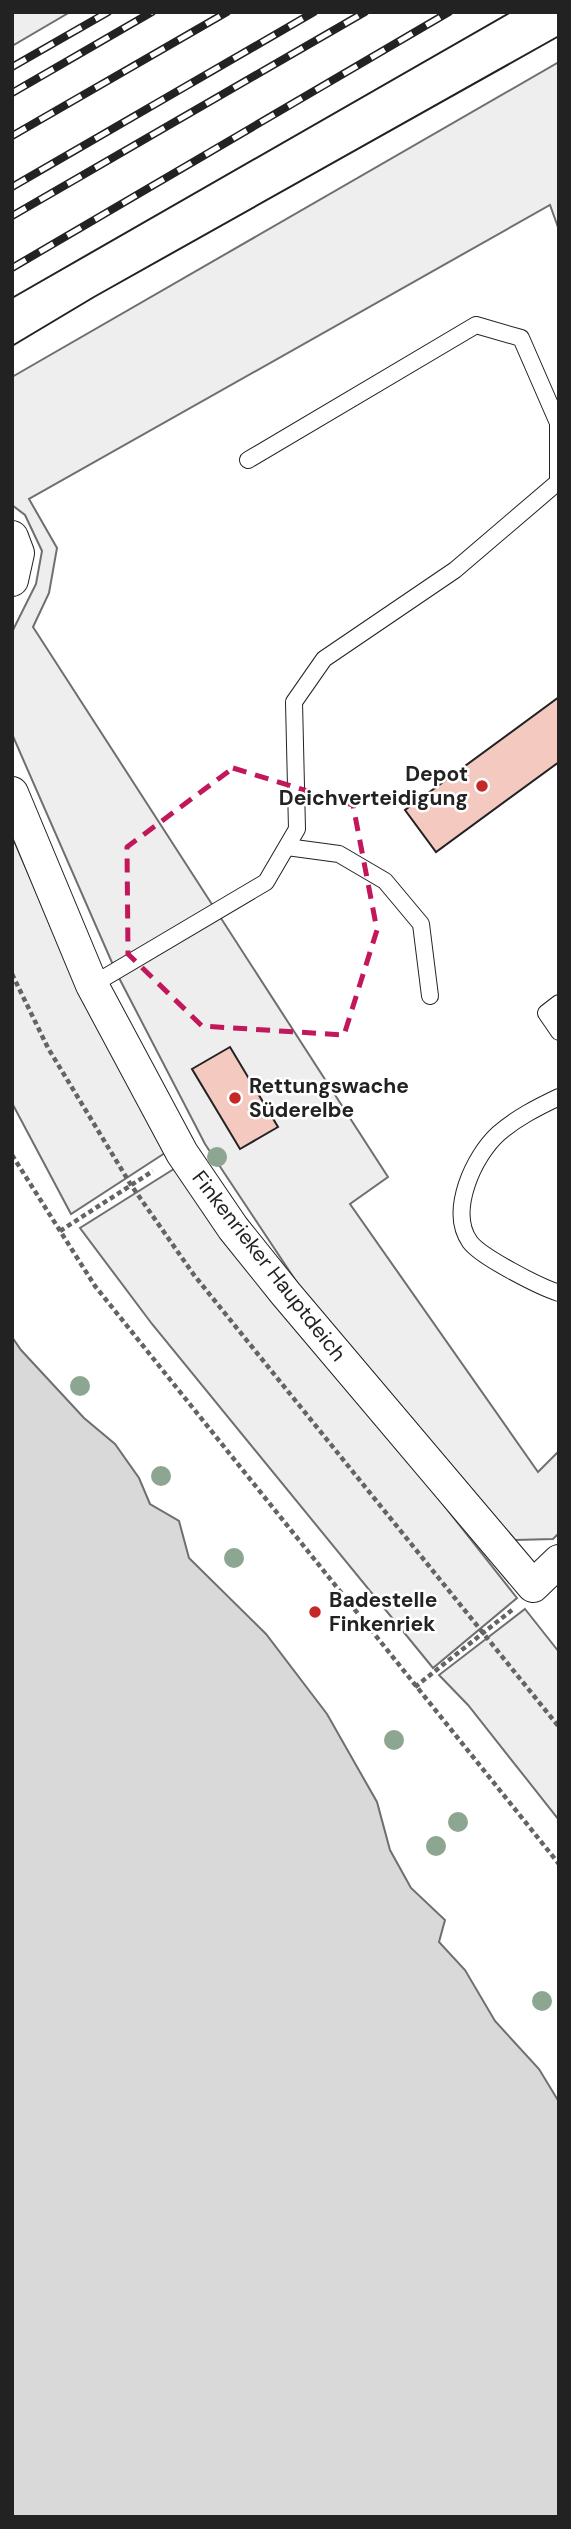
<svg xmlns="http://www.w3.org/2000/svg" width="571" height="2529" font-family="'DM Sans',sans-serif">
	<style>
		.green { fill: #eee; stroke: #6f6f6f; stroke-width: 2 }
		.water { fill: #d9d9d9; stroke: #6f6f6f; stroke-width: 2 }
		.building { fill: #f3c9c0; stroke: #222; stroke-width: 2 }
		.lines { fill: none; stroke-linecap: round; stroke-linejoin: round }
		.lane-casing { stroke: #222; stroke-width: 18 }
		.street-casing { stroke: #222; stroke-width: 34 }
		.path { stroke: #646464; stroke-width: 4.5; stroke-dasharray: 5 3.5; stroke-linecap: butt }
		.lane { stroke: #fff; stroke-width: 16 }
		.street { stroke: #fff; stroke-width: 32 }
		.tram { stroke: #222; stroke-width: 2 }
		.rail-casing { stroke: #222; stroke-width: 8 }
		.rail { stroke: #fff; stroke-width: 5; stroke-dasharray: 16; stroke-linecap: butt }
		.tree { fill: #8da692 }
		.marked { fill: none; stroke: #c2185b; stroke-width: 5; stroke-dasharray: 14 9; stroke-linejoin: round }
		.poi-dot { fill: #c62828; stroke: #fff; stroke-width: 2.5 }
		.labels { text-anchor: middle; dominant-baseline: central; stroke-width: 5; stroke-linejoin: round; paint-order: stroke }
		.poi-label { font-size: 21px; font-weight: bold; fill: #222; stroke: #fff; text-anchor: start }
		.street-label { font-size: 21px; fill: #222; stroke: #fff }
	</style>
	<rect width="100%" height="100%" fill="#fff"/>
	<g class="green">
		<polygon points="12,12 70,12 12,46"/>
		<polygon points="559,62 559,230 550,205 29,499 57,548 49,593 33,627 388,1177 350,1204 538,1472 559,1451 559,1533 553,1539 515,1540 300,1287 205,1144 117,974 12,734 12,632 36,584 42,551 25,515 12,505 12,377"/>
		<path d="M12 836C59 944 106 1051 168 1151L71 1214 12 1103Z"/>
		<polygon points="177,1167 517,1598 433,1668 152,1324 80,1228"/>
		<polygon points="525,1609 559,1652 559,1820 468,1705 439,1675"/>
	</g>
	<polygon class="water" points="12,1337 21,1350 84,1418 115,1444 139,1478 150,1504 179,1521 189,1558 266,1634 327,1714 377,1802 390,1850 411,1888 445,1920 439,1942 465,1970 495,2021 539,2069 559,2102 559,2517 12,2517"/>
	<g class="building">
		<polygon points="559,697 559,762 436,852 405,810"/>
		<polygon points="230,1047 278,1127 240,1149 192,1069"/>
	</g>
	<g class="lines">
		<g class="lane-casing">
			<g id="lane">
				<polyline points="287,847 339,854 385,881 421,924 430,996"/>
				<polyline points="92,985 266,882 297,829 294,702 324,659 455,570 558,482 558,423 521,338 476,325 248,460"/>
				<polyline points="559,1003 546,1013 559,1032"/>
				<path d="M559 1097C538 1107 516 1118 498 1134 474 1156 448 1211 470 1242 481 1257 540 1287 559 1293"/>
			</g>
		</g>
		<g class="street-casing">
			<g id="street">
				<polyline points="12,537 18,553 12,580"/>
				<polyline points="12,793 92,985 182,1153 233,1228 286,1294 533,1586 559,1561"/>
			</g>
		</g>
		<g class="path">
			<polyline points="12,974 48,1048 131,1185 194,1275 559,1727"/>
			<polyline points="12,1155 95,1286 559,1864"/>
			<polyline points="60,1231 153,1171"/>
			<polyline points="415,1687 512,1610"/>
		</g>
		<use href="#lane" class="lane"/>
		<use href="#street" class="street"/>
		<g class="tram">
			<polyline points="12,298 511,12"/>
			<polyline points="12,346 94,297 559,36"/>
		</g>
		<g class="rail-casing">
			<g id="rail">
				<polyline points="12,67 108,12"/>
				<polyline points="12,93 152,12"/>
				<polyline points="12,136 227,12"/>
				<polyline points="12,187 314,12"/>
				<polyline points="12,216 365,12"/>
				<polyline points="12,268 449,12"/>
			</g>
		</g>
		<use href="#rail" class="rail"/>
	</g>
	<g class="tree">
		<circle cx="217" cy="1157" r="10"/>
		<circle cx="80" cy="1386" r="10"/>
		<circle cx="161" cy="1476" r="10"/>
		<circle cx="234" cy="1558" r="10"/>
		<circle cx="394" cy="1740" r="10"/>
		<circle cx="458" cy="1822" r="10"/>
		<circle cx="436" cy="1846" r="10"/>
		<circle cx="542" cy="2001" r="10"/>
	</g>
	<path class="marked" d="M233 768 353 805 377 930 344 1035 202 1026 128 954 127 847Z"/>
	<g class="poi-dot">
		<circle cx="482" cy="786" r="7"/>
		<circle cx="235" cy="1098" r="7"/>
		<circle cx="315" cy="1612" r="7"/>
	</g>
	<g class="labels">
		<g class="poi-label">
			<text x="468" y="774" text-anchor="end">Depot<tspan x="468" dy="24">Deichverteidigung</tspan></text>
			<text x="249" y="1086">Rettungswache<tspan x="249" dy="24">Süderelbe</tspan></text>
			<text x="329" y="1600">Badestelle<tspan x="329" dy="24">Finkenriek</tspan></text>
		</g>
		<g class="street-label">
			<text transform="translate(269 1266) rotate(52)">Finkenrieker Hauptdeich</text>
		</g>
	</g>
	<rect width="571" height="2529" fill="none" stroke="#222222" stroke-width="28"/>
</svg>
